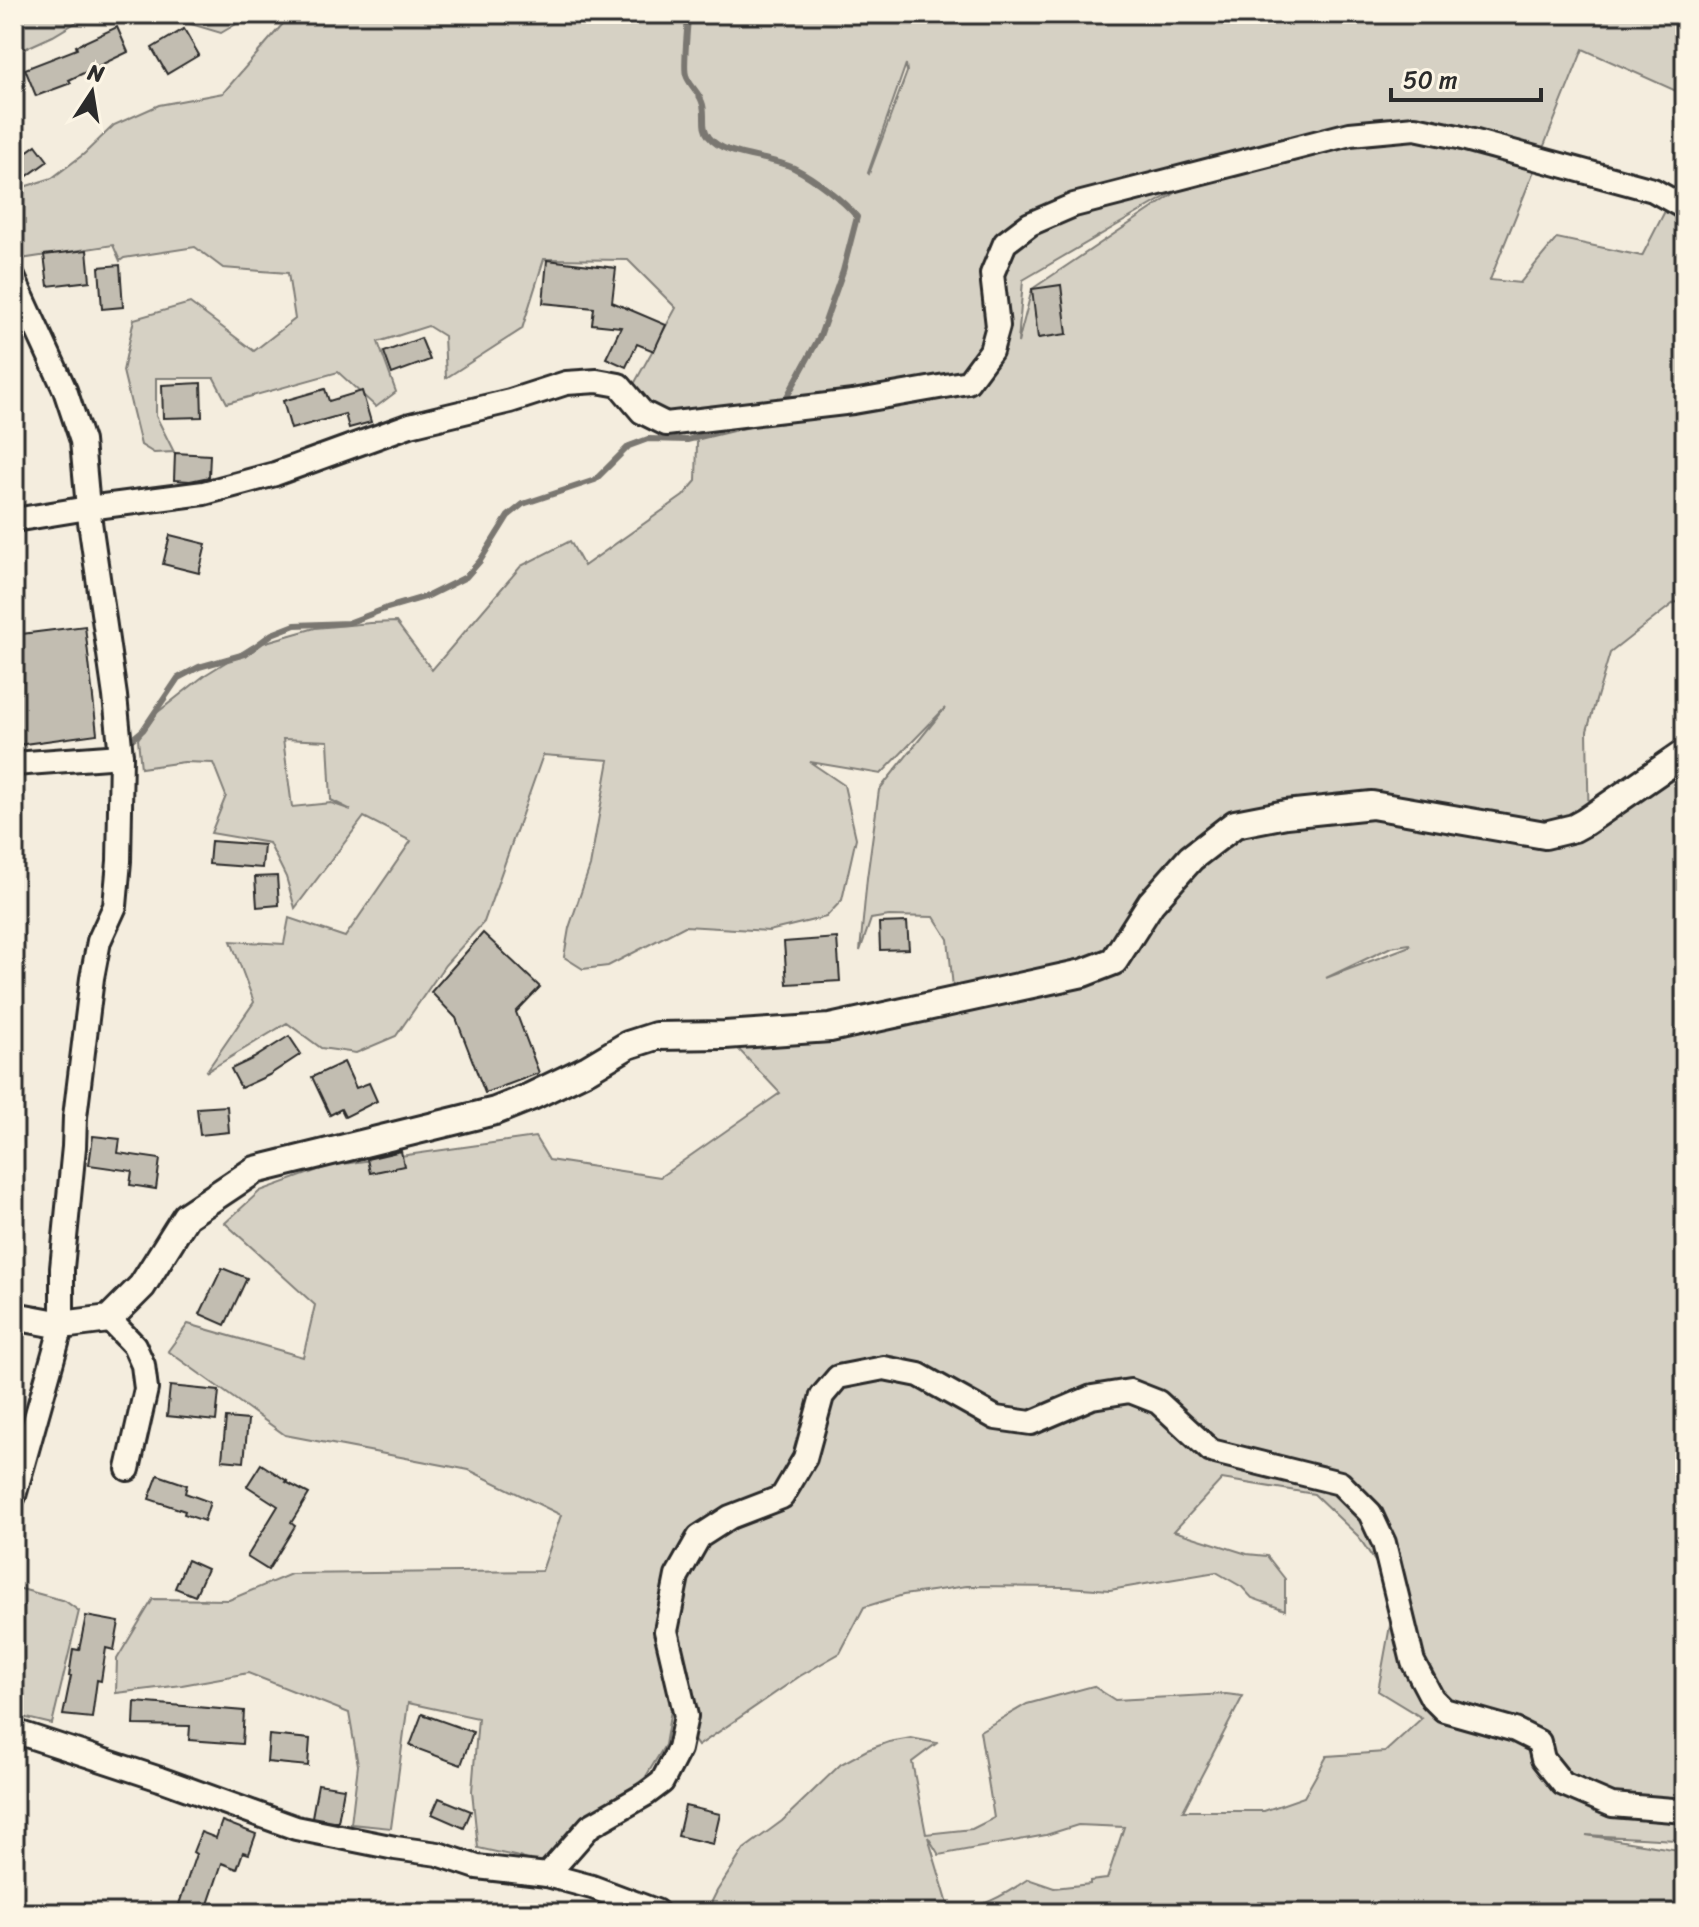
<svg xmlns="http://www.w3.org/2000/svg" width="1699" height="1927" font-family="Sriracha,sans-serif">
	<style>
		.green { fill: #d6d1c4; stroke: #807e78; stroke-width: 2; fill-rule: evenodd }
		.lines { fill: none; stroke-linecap: round; stroke-linejoin: round }
		.stream { stroke: #7a7771; stroke-width: 6 }
		.building { fill: #c2bdb1; stroke: #2b2b2b; stroke-width: 2 }
		.minor-casing { stroke: #2b2b2b; stroke-width: 28 }
		.tertiary-casing { stroke: #2b2b2b; stroke-width: 32 }
		.minor { stroke: #fcf5e5; stroke-width: 22 }
		.tertiary { stroke: #fcf5e5; stroke-width: 26 }
	</style>
	<rect width="100%" height="100%" fill="#f4edde"/>
	<filter id="ink" filterUnits="userSpaceOnUse"><feTurbulence type="fractalNoise" baseFrequency=".0125" numOctaves="2"/><feDisplacementMap in="SourceGraphic" scale="16" xChannelSelector="R" yChannelSelector="G"/><feConvolveMatrix kernelMatrix="1 2 1 2 8 2 1 2 1" color-interpolation-filters="sRGB"/></filter>
	<g filter="url(#ink)">
		<g class="green">
			<polygon points="14,14 90,14 53,36 20,51 14,51"/>
			<polygon points="171,14 233,14 238,23 221,33 174,19"/>
			<path d="M311 14H1685V95L1583 49 1490 280 1520 283 1557 238 1642 256 1666 209 1685 219V604L1675 602 1610 653 1587 731 1589 833 1685 769V1843L1676 1840 1586 1835 1685 1851V1913H706L717 1891 744 1849 782 1821 841 1764 867 1750 889 1742 911 1738 937 1743 912 1762 926 1834 972 1829 994 1818 980 1731 1027 1704 1093 1686 1115 1700 1226 1694 1243 1696 1183 1811H1264L1304 1797 1327 1756 1385 1752 1422 1718 1378 1691 1396 1593 1358 1536 1314 1494 1222 1479 1174 1531 1247 1554 1267 1556 1285 1579V1610L1252 1598 1242 1587 1216 1572 1110 1590 1067 1587 967 1586 903 1595 864 1607 840 1653 800 1676 698 1746 693 1739 672 1660 667 1693 671 1710 665 1745 645 1778 634 1786 610 1814 576 1824 552 1869 519 1857 478 1848 472 1791 478 1718 408 1703 391 1828 351 1824 358 1765 349 1713 248 1673 182 1685 116 1693 117 1659 153 1599 229 1600 291 1574 542 1571 561 1515 469 1470 285 1435 168 1351 188 1324 303 1357 315 1305 225 1223 260 1191 329 1166 535 1137 549 1160 660 1177 780 1093 725 1035 954 997 948 939 934 917 889 916 871 919 860 951 867 878 879 790 945 708 881 774 810 762 844 785 856 838 842 900 826 917 769 931 685 926 608 966 583 969 564 957 569 928 590 866 609 760 543 755 484 922 445 965 396 1036 356 1053 321 1048 287 1023 206 1072 254 1002 231 941 284 944 289 918 345 937 411 841 364 817 295 908 286 877 269 843 211 833 226 796 213 763 184 762 141 768 138 739 158 712 205 675 252 646 315 628 371 623 396 622 432 670 521 566 570 541 584 566 683 496 696 481 697 442 689 430 628 395 676 308 628 260 544 259 522 329 446 378 444 336 428 326 378 342 396 392 376 407 338 372 227 403 214 378H156V416L174 452 154 453 141 445 123 371 134 319 190 303 254 351 295 319 288 273 223 268 195 247 124 258 120 261 113 245 14 260V190L52 178 84 154 114 125 159 105 223 93 288 18ZM906 64 907 72 869 174 868 173ZM1196 179 1032 289 1018 343 1023 280ZM283 739 328 741 331 800 351 810 331 803 292 807ZM1409 944 1410 946 1326 978 1391 947ZM1078 1825 1124 1827 1107 1879 1090 1881V1884L1054 1888 1028 1879C1003 1896 980 1909 950 1911L928 1837 939 1855 1046 1835Z"/>
			<polygon points="14,1587 65,1601 79,1611 52,1724 14,1715"/>
		</g>
		<g class="lines">
			<g class="stream">
				<path d="M688 14C688 26 683 66 686 75 689 85 699 92 702 102 707 114 700 126 709 137 724 157 770 156 794 168 814 178 843 200 857 217L843 271 820 336 783 404"/>
				<polyline points="125,745 143,730 178,678 199,667 245,654 272,634 295,625 348,623 387,608 428,596 466,577 480,561 508,516 523,504 595,480 629,446 648,439 687,440 753,424"/>
			</g>
		</g>
		<g class="building">
			<polygon points="117,27 128,52 69,80 71,83 36,96 25,69 77,49 76,46"/>
			<polygon points="184,29 199,55 167,74 152,48"/>
			<polygon points="36,145 48,161 26,177 14,161"/>
			<polygon points="87,250 90,281 48,286 44,255"/>
			<polygon points="547,260 616,268 612,302 666,325 654,351 637,344 626,367 606,358 621,327 592,324 594,308 543,303"/>
			<polygon points="120,265 123,307 102,309 99,267"/>
			<polygon points="1061,285 1067,334 1038,338 1032,289"/>
			<polygon points="421,338 430,360 392,374 384,352"/>
			<polygon points="201,383 202,417 163,418 162,385"/>
			<polygon points="325,389 329,401 362,391 371,422 349,428 345,414 291,429 283,401"/>
			<polygon points="175,453 210,455 209,477 190,481 174,480"/>
			<polygon points="170,535 206,544 199,573 163,564"/>
			<polygon points="85,626 97,734 17,745 14,714 14,635"/>
			<polygon points="211,841 264,845 262,868 209,864"/>
			<polygon points="277,876 279,905 257,907 255,877"/>
			<polygon points="907,922 909,949 880,950 879,923"/>
			<polygon points="483,933 540,987 516,1012 539,1073 485,1093 456,1018 431,992"/>
			<polygon points="837,938 840,981 787,984 784,942"/>
			<polygon points="289,1036 301,1054 269,1075 241,1088 231,1069 254,1058"/>
			<polygon points="344,1062 356,1088 369,1083 377,1101 345,1117 341,1109 330,1115 312,1077"/>
			<polygon points="227,1106 229,1132 200,1135 197,1108"/>
			<polygon points="93,1136 120,1139 118,1153 160,1159 156,1189 130,1185 132,1171 89,1165"/>
			<polygon points="401,1151 404,1166 370,1173 367,1159"/>
			<polygon points="222,1268 247,1278 225,1325 200,1314"/>
			<polygon points="170,1386 219,1391 216,1421 167,1416"/>
			<polygon points="226,1418 248,1420 244,1462 222,1460"/>
			<polygon points="261,1464 287,1481 286,1482 309,1494 291,1523 295,1526 268,1570 247,1557 278,1506 247,1486"/>
			<polygon points="158,1475 187,1485 185,1493 210,1502 204,1521 184,1514 185,1511 149,1499"/>
			<polygon points="187,1560 207,1569 195,1596 175,1588"/>
			<polygon points="86,1616 119,1622 114,1650 106,1648 101,1681 97,1680 92,1718 63,1715 71,1676 69,1676 73,1649 79,1650"/>
			<polygon points="135,1702 244,1711 242,1744 189,1740 190,1726 134,1725"/>
			<polygon points="422,1714 473,1732 461,1765 410,1746"/>
			<polygon points="269,1735 310,1739 308,1766 267,1762"/>
			<polygon points="318,1784 344,1788 338,1822 312,1817"/>
			<polygon points="439,1798 471,1811 464,1828 432,1814"/>
			<polygon points="685,1806 720,1814 713,1844 678,1836"/>
			<polygon points="222,1821 256,1834 249,1854 243,1852 237,1869 222,1863 205,1913 176,1913 196,1854 193,1852 201,1832 216,1838"/>
		</g>
		<g class="lines">
			<g class="minor-casing">
				<g id="minor">
					<polyline points="14,279 65,390 82,441 88,508 115,696 121,756 119,861 115,906 99,941 92,978 75,1117 74,1147 62,1268 62,1325 14,1496"/>
					<polyline points="14,520 88,508 204,493 275,474 410,425 510,401 566,383 597,381 619,385 642,412 666,424 853,402 968,382 991,351 998,326 992,274 1005,243 1030,224 1074,205 1350,134 1415,128 1458,137 1653,190 1685,208"/>
					<polyline points="14,764 121,756"/>
					<polyline points="109,1319 134,1345 143,1365 146,1389 128,1469"/>
					<polyline points="14,1731 160,1779 296,1828 395,1848 438,1854 477,1867 547,1875 592,1887 656,1911 658,1913"/>
					<polyline points="547,1875 590,1826 646,1794 662,1782 679,1749 686,1716 666,1631 677,1576 699,1537 730,1517 782,1497 805,1458 822,1396 838,1377 884,1368 919,1375 996,1418 1031,1423 1092,1397 1130,1391 1158,1402 1211,1451 1340,1483 1370,1513 1384,1543 1413,1662 1432,1698 1444,1710 1515,1730 1539,1742 1543,1759 1563,1784 1612,1805 1685,1811"/>
				</g>
			</g>
			<g class="tertiary-casing">
				<polyline id="tertiary" points="14,1316 62,1325 109,1319 142,1286 186,1216 255,1170 495,1111 530,1097 588,1069 628,1045 656,1036 725,1035 830,1028 1083,973 1114,961 1151,903 1191,858 1235,824 1286,814 1372,805 1545,835 1574,828 1585,822 1685,753"/>
			</g>
			<use href="#minor" class="minor"/>
			<use href="#tertiary" class="tertiary"/>
		</g>
	</g>
	<rect width="1699" height="1927" fill="none" stroke="#fcf5e5" stroke-width="48"/>
	<rect x="24" y="24" width="1651" height="1879" fill="none" stroke="#2b2b2b" stroke-width="3" filter="url(#ink)"/>
	<g transform="translate(92 92) rotate(12)" stroke="#fcf5e5" stroke-width="6" paint-order="stroke">
	<path d="M0-6L14 30L0 20L-14 30Z" fill="#2b2b2b"/>
	<text y="-12" font-size="22" font-weight="bold" text-anchor="middle" fill="#2b2b2b">N</text>
	</g>
	<path d="M1391 88v12h150v-12" fill="none" stroke="#2b2b2b" stroke-width="4"/>
	<text x="1403" y="88" font-size="24" fill="#2b2b2b" stroke="#fcf5e5" stroke-width="6" paint-order="stroke">50 m</text>
</svg>
